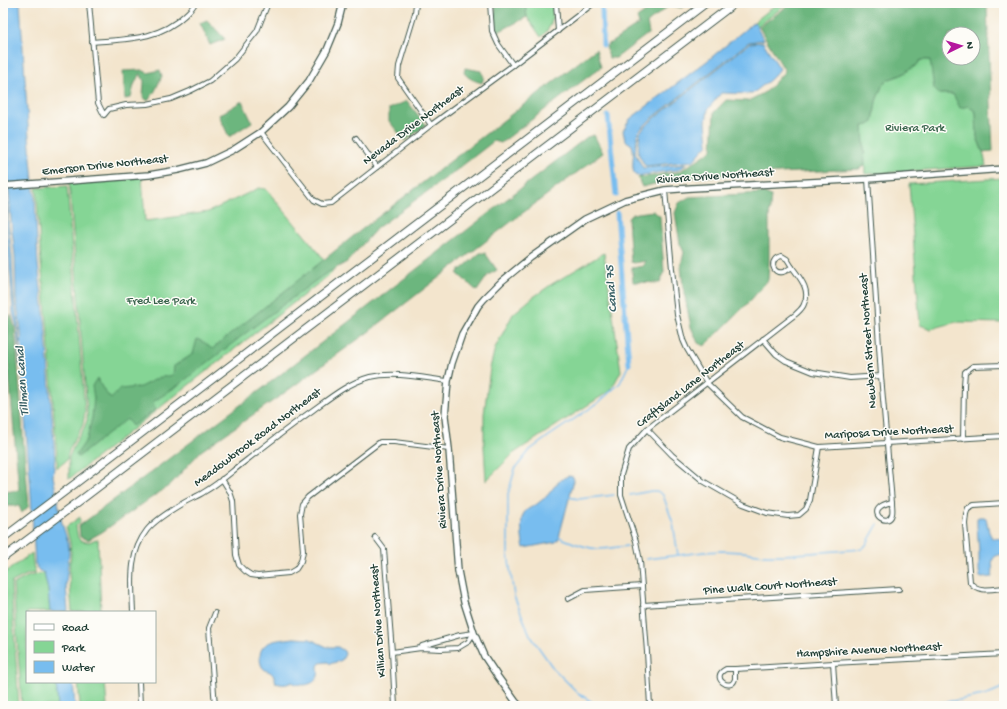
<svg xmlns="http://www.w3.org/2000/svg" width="1007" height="709" font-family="'Gochi Hand',sans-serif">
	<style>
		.green { fill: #85d595; stroke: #528964 }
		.forest { fill: #6cb67e; stroke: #467a59; fill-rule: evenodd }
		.water { fill: #78bdef; stroke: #4c7d92 }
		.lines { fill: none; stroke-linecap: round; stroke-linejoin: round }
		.stream { stroke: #78bdef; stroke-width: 1.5 }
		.canal { stroke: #78bdef; stroke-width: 5 }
		.street-casing { stroke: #3f564b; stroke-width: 6 }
		.secondary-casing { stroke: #3f564b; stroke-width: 8 }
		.highway-casing { stroke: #3f564b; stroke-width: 9 }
		.street { stroke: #fff; stroke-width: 4 }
		.secondary { stroke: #fff; stroke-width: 5.5 }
		.highway { stroke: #fff; stroke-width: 7 }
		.labels { text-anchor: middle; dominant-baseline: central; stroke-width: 3; stroke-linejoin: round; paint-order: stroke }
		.street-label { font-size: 12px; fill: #1f3d34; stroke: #fdfcf7 }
		.park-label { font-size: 12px; fill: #38634c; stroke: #fdfcf7 }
		.water-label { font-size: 13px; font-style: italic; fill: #355d63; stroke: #fdfcf7 }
	</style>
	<rect width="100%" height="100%" fill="#fdfcf7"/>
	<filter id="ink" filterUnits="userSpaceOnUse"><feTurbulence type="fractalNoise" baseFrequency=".025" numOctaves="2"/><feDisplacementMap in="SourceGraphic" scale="8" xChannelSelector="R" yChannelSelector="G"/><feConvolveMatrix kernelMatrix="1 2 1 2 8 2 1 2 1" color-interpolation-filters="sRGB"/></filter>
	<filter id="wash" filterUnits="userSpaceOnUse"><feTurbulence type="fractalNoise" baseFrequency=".012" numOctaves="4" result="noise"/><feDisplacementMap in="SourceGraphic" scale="16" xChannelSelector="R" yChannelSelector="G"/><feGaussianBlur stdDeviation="0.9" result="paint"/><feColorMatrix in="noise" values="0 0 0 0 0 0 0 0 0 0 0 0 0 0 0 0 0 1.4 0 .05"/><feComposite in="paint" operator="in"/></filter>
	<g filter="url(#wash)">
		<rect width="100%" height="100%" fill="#f3e5cd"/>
		<g class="green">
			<path d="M525 3H552C553 19 553 26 541 37L527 17Z"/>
			<polygon points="783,3 788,3 758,26 754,22 773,7 780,5"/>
			<polygon points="922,60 930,60 939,94 953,94 955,98 969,106 976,112 977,137 984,155 986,166 865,174 863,126 868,125 873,122 876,101 882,86 887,80 901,75 918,64 919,61"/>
			<polygon points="142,176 145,221 161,219 208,212 259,188 266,189 320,254 333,272 69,479 69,457 75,443 84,428 87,420 87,411 69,181"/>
			<polygon points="1004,178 1004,323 956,322 931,329 920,325 909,184"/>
			<path d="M67 186 85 411C84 417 84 422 82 427 76 438 68 447 67 460L57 468V458L47 321 41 263 37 200V194L36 188Z"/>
			<polygon points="604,253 621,371 611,390 514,453 486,481 484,447 484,414 490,368 495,348 513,314 532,298 552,284"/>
			<polygon points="80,517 80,522 76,526 78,538 82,541 89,542 94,540 98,539 101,612 72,612 69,572 71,553 70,542 66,527"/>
			<polygon points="32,553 33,564 35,573 28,574 12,582 11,585 19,706 3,706 3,574"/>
			<polygon points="44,573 48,590 50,612 27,612 27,682 56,682 58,706 22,706 13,584 29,576"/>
			<polygon points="78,682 105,682 107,706 80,706"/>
		</g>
		<g class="forest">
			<polygon points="495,3 525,3 527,17 498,32 496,26"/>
			<polygon points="658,3 688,3 682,8 670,5 647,23 649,33 616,58 609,58 606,46 639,24 637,18"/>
			<path d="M792 3H992L987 8 993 151 983 152 977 137 976 112 969 106 960 108 953 94H939L934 89 930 60C925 60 920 58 918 64L901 75 887 80 882 86 876 101 873 122 868 125 863 126 865 165 859 169 680 178 642 187 638 178 679 172 712 150 714 112 726 100 748 101 767 91 785 71 759 27ZM949 34H973V58H949Z"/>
			<polygon points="207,20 225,39 210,45 200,23"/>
			<polygon points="596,49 601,67 501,143 494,141 454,172 377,228 347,262 322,276 264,319 177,386 153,402 155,410 132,426 127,419 78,457 76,455 87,439 92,418 94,398 92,386 97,378 103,389 111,399 120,389 140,387 158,378 173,375 174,366 193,354 197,339 205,343 212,349 356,234"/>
			<path d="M465 68 481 71 484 77 482 83C475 81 469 79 464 73Z"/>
			<polygon points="142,70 148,73 160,70 162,76 155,91 148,101 143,97 144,81 140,73 134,85 131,98 125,99 123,71"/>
			<polygon points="242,101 252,122 229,137 219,115"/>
			<polygon points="407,101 426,125 405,141 389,121 389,109"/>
			<polygon points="594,135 603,153 516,218 367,333 280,396 201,451 170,485 102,532 88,540 80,537 79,526 263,388 587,137"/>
			<polygon points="765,193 771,196 769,218 769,262 768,280 750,301 709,342 704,346 698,343 691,327 683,287 681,266 684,252 680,244 675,213 679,203 689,197"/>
			<polygon points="653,211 660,216 664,272 660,283 633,282 632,268 643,266 646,261 634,263 631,262 628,219 631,214"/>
			<polygon points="480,253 485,253 497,270 488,275 477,291 457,273"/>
			<polygon points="11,315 15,328 21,404 23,437 29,506 22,513 19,506 6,506 5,492 19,490 7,350 8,320"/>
		</g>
		<g class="water">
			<polygon points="3,3 20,3 28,125 34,192 35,194 35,200 38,264 45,321 55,458 53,476 62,523 68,542 69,553 66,585 68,612 50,612 48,590 44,573 38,570 35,564 30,478 24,408 21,330 16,299 15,257 11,220 3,103"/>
			<path d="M754 22 758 26 757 28 764 40H762L749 42 650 120 638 132 635 153 643 168 687 164 678 170 668 171 637 176 635 175C632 169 633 165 633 159 634 154 633 149 632 145L625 140 623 131 630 119 707 61Z"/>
			<polygon points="763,42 780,69 771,79 752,94 721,93 708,109 706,122 708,144 693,161 645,166 638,153 640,132 651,121 750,43"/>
			<polygon points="7,188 8,220 12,257 14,299 19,330 20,365 17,328 13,313 4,189"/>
			<path d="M569 476 573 477 574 480 560 533 559 538 556 542 524 548C522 543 520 520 523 515 525 509 533 507 537 504 540 501 544 499 547 496 553 489 559 478 569 476Z"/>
			<path d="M979 517H984L986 518 989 532 992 538 1004 539V554C986 556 995 565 992 577L982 578 980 577 979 571V552L977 526V518Z"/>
			<path d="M294 638 310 639 327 647H338L344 651 345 654 342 660 330 664 328 662 320 663 318 666C318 669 319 673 318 676 314 686 300 687 292 682 286 685 282 685 276 683 275 678 274 675 270 672 268 671 266 671 264 669 261 667 260 661 260 658 259 639 281 640 294 638Z"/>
			<polygon points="56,682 73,682 75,706 58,706"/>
		</g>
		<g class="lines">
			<g class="stream">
				<polyline points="630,495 651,491 657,491 663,495 673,523 678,555"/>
				<polyline points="568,497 579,499 614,495"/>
				<path d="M559 537C571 542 584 548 598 549 608 549 618 547 627 546"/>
				<polyline points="646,559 704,552 722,551 743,552 765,555 783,555 862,549 866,545 878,524"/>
				<polyline points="598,706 578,693 553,668 530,635 514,596 508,554 508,494 515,469 530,450 549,436 598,403 620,383 629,364"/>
				<polyline points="915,706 959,700 988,694 1004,687"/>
			</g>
			<g class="canal">
				<polyline points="602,6 603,45"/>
				<polyline points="608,116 616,195"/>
				<polyline points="617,213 629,364"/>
			</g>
		</g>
	</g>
	<g filter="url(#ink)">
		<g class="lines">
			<g class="street-casing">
				<g id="street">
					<polyline points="89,3 98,103 104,115 109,109 126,105 147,104 171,99 190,91 210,81 235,59 257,31 268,3"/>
					<polyline points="416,3 415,13 399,66 398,78 431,125"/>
					<polyline points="490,3 492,31 498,44 513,65"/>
					<polyline points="556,3 558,31"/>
					<path d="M92 42C126 39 159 40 185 15 189 11 193 8 195 3"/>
					<polyline points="261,132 314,200 322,204 331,203 431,125 513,65 594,3"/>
					<polyline points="356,138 377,167"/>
					<polyline points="868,179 881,376 892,502"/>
					<polyline points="665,190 672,269 677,315 683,340 687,349 707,383 742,417 780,437 819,447 1004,436"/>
					<path d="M782 256 787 259 792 267C789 269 786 271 783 272 772 275 768 258 782 256Z"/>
					<polyline points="763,339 776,354 786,361 813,372 850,378 881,376"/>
					<polyline points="647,429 672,455 703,481 743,504 767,513 788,516 799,515 806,509 810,500 819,447"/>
					<polyline points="963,439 964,385 965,372 973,366 1004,365"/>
					<polyline points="222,479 230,492 233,501 236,555 239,565 245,571 251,575 258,576 278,574 289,573 296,569 301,561 303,551 300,514 302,504 308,497 380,442 394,442 449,449"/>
					<path d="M892 502C892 506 893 511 892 514 889 527 870 515 880 507 883 504 888 503 892 502Z"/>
					<path d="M1004 503 974 505 968 508 966 514 965 524 970 582C977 593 993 589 1004 588"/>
					<polyline points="375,537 384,549 392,652 395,706"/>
					<polyline points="568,599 585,590 642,586"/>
					<polyline points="643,605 899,589"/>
					<path d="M133 612C132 584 128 554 147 530 156 519 173 509 185 502 192 498 198 496 204 492 218 484 230 473 243 463 266 445 289 427 313 410 331 397 348 383 370 377 395 371 423 378 448 381"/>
					<polyline points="421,648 422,646 460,635 474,633"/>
					<polyline points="392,652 421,648 441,649 458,648 468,642 474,633"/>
					<polyline points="833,663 836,706"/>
					<path d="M726 669H735C735 672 735 676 735 679 731 693 709 677 726 669Z"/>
					<polyline points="735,669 833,663 1004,654"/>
					<polyline points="139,682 140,706"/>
					<polyline points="215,706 209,628 215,613"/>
					<path d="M650 706 647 652 640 561 636 541 621 495V475L629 449 647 429 796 314C799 311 803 308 804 304 811 290 800 278 792 267"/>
				</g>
			</g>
			<g class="secondary-casing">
				<g id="secondary">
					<polyline points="3,186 149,175 178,170 206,163 233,150 261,132 288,107 309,81 327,50 334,33 338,23 343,3"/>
					<polyline points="520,706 516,702 498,677 484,656 474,633 464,602 458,571 449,449 445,416 448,381 452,363 462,334 478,306 484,299 502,281 530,258 585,219 625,200 665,190 692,188 868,179 1004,169"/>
				</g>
			</g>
			<g class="highway-casing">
				<g id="highway">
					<polyline points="3,538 76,483 706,3"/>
					<polyline points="3,558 77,503 735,3"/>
				</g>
			</g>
			<use href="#street" class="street"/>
			<use href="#secondary" class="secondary"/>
			<use href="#highway" class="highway"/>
		</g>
	</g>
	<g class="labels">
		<g class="street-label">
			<text transform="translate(414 126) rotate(-37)">Nevada Drive Northeast</text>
			<text transform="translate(105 166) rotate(-6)">Emerson Drive Northeast</text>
			<text transform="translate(715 177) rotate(-4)">Riviera Drive Northeast</text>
			<text transform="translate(869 341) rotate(-94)">Newbern Street Northeast</text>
			<text transform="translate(691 385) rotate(-38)">Craftsland Lane Northeast</text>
			<text transform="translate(889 433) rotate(-3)">Mariposa Drive Northeast</text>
			<text transform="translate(258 438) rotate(-37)">Meadowbrook Road Northeast</text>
			<text transform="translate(440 470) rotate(-94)">Riviera Drive Northeast</text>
			<text transform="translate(770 587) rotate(-4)">Pine Walk Court Northeast</text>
			<text transform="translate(379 621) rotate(-94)">Killian Drive Northeast</text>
			<text transform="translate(869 651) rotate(-3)">Hampshire Avenue Northeast</text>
		</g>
		<g class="park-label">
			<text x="915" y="129">Riviera Park</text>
			<text x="161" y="302">Fred Lee Park</text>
		</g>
		<g class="water-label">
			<text transform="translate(612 289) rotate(-94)">Canal 75</text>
			<text transform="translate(23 381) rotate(-94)">Tillman Canal</text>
		</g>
	</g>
	<rect width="1007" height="709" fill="none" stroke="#fdfcf7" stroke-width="16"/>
	<rect x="26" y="611" width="130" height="72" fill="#fdfcf7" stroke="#a4b0a9"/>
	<rect x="34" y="624" width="20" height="6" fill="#ffffff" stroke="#a4b0a9"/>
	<text x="62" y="631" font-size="12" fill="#1f3d34">Road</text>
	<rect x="34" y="641" width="20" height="12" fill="#85d595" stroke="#a4b0a9"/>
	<text x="62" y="651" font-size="12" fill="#1f3d34">Park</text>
	<rect x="34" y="661" width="20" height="12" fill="#78bdef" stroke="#a4b0a9"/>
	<text x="62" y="671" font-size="12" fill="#1f3d34">Water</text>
	<g transform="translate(961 46) rotate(85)"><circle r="19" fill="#fdfcf7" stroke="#a4b0a9"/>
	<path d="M0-3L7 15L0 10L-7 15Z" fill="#b5179e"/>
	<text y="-6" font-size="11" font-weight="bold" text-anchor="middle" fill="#1f3d34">N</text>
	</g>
</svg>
